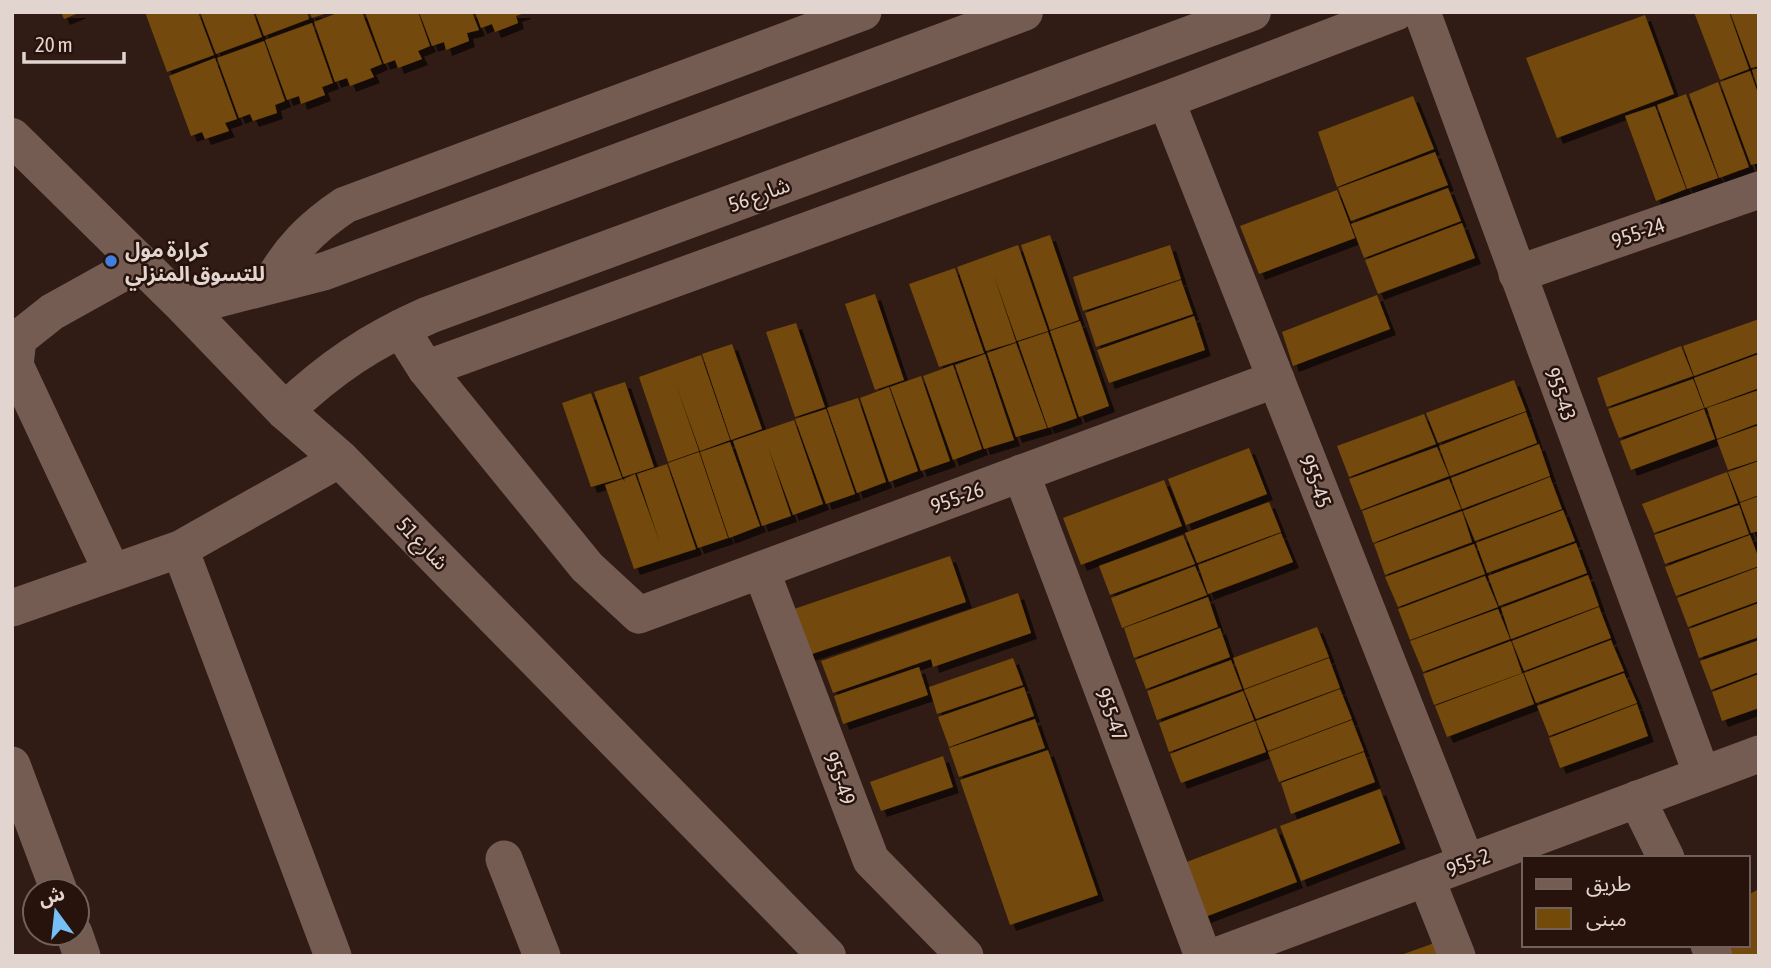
<svg xmlns="http://www.w3.org/2000/svg" width="1771" height="968" font-family="'Asap Condensed','Noto Sans Arabic',sans-serif">
	<style>
		.building { fill: #734a08; filter: url(#shadow) }
		.lines { fill: none; stroke-linecap: round; stroke-linejoin: round }
		.street { stroke: #745c53; stroke-width: 37 }
		.secondary { stroke: #745c53; stroke-width: 38 }
		.shop-dot { fill: #3f7fe0; stroke: #27130c; stroke-width: 2.5 }
		.labels { text-anchor: middle; dominant-baseline: central; stroke-width: 5; stroke-linejoin: round; paint-order: stroke }
		.street-label { font-size: 21px; fill: #e2d4cf; stroke: #27130c }
		.poi-label { font-size: 21px; font-weight: bold; fill: #e2d4cf; stroke: #27130c; text-anchor: start }
	</style>
	<defs>
		<filter id="shadow"><feDropShadow dx="6" dy="6" stdDeviation="0" flood-color="#0009"/></filter>
	</defs>
	<rect width="100%" height="100%" fill="#311c15"/>
	<g class="building">
		<polygon points="61,12 81,12 64,19"/>
		<polygon points="145,12 198,12 214,55 167,72"/>
		<polygon points="200,12 253,12 262,37 216,54"/>
		<polygon points="255,12 307,12 309,19 264,36"/>
		<polygon points="309,12 328,12 328,13 312,18"/>
		<polygon points="340,12 362,12 382,64 370,69 374,77 350,86 347,78 335,82 314,22"/>
		<polygon points="365,12 418,12 430,46 418,51 422,59 398,68 395,60 384,64"/>
		<polygon points="419,12 472,12 479,30 467,33 469,41 446,50 444,42 432,46"/>
		<polygon points="475,12 525,12 525,13 516,16 518,23 495,32 492,24 481,28"/>
		<polygon points="1694,12 1729,12 1749,69 1720,80"/>
		<polygon points="1730,12 1759,12 1759,66 1751,68"/>
		<polygon points="1645,15 1674,94 1557,138 1526,58"/>
		<polygon points="312,23 333,83 322,87 325,95 301,104 299,96 287,100 265,40"/>
		<polygon points="264,41 285,101 275,105 277,113 253,121 250,114 239,118 217,58"/>
		<polygon points="215,58 237,119 225,123 229,131 205,139 202,132 191,136 169,76"/>
		<polygon points="1759,68 1759,89 1758,89 1752,70"/>
		<polygon points="1750,71 1759,96 1759,163 1751,165 1720,82"/>
		<polygon points="1718,82 1749,167 1719,178 1689,94"/>
		<polygon points="1686,94 1718,178 1687,189 1657,105"/>
		<polygon points="1413,96 1434,149 1337,187 1318,132"/>
		<polygon points="1655,106 1686,189 1656,201 1625,116"/>
		<polygon points="1435,152 1448,185 1351,221 1338,188"/>
		<polygon points="1448,188 1461,221 1364,258 1351,224"/>
		<polygon points="1337,190 1355,238 1259,274 1240,226"/>
		<polygon points="1462,223 1475,258 1378,294 1365,260"/>
		<polygon points="1050,235 1079,320 1050,330 1021,245"/>
		<polygon points="1018,245 1048,331 1017,341 993,273 1016,342 986,351 957,267"/>
		<polygon points="1170,245 1181,279 1083,311 1073,277"/>
		<polygon points="955,268 984,353 939,367 909,284"/>
		<polygon points="1181,280 1193,314 1096,347 1085,313"/>
		<polygon points="875,294 904,380 875,390 845,304"/>
		<polygon points="1377,295 1390,329 1293,366 1282,332"/>
		<polygon points="1194,316 1205,350 1109,383 1097,350"/>
		<polygon points="1759,319 1759,352 1694,376 1683,346"/>
		<polygon points="1080,321 1109,406 1079,417 1050,331"/>
		<polygon points="796,323 825,407 795,417 766,332"/>
		<polygon points="1048,332 1077,418 1048,428 1018,342"/>
		<polygon points="1016,343 1047,428 1016,437 987,353"/>
		<polygon points="732,344 762,429 731,440 702,354"/>
		<polygon points="1681,346 1693,376 1607,407 1597,378"/>
		<polygon points="985,354 1014,440 984,449 955,365"/>
		<polygon points="1759,354 1759,388 1705,408 1694,378"/>
		<polygon points="701,355 730,440 700,451 675,382 699,451 668,462 639,377"/>
		<polygon points="953,365 982,449 953,460 923,376"/>
		<polygon points="921,376 950,461 921,471 890,387"/>
		<polygon points="1693,379 1704,408 1619,438 1608,409"/>
		<polygon points="1514,380 1526,411 1438,443 1426,413"/>
		<polygon points="625,382 654,467 623,477 594,392"/>
		<polygon points="889,387 918,471 889,482 860,398"/>
		<polygon points="1759,390 1759,423 1717,439 1707,408"/>
		<polygon points="591,393 622,478 591,487 562,403"/>
		<polygon points="858,398 886,482 857,493 827,408"/>
		<polygon points="826,409 855,494 826,504 795,419"/>
		<polygon points="1704,409 1715,439 1631,470 1620,441"/>
		<polygon points="1526,412 1537,443 1450,476 1439,446"/>
		<polygon points="1424,414 1436,444 1349,477 1337,446"/>
		<polygon points="794,420 823,504 793,515 768,447 791,516 762,526 733,441"/>
		<polygon points="1759,425 1759,460 1728,470 1717,440"/>
		<polygon points="730,442 760,526 729,538 700,452"/>
		<polygon points="1539,444 1550,476 1462,509 1451,478"/>
		<polygon points="1437,447 1449,476 1361,510 1349,479"/>
		<polygon points="1249,448 1267,494 1186,525 1168,479"/>
		<polygon points="699,452 728,538 698,548 668,463"/>
		<polygon points="1759,461 1759,495 1740,502 1728,472"/>
		<polygon points="667,464 696,549 634,569 605,485 623,479 625,482 624,479 635,474 660,543 637,474"/>
		<polygon points="1727,472 1738,503 1654,533 1642,504"/>
		<polygon points="1550,477 1562,509 1475,541 1463,511"/>
		<polygon points="1449,479 1461,509 1373,543 1362,511"/>
		<polygon points="1164,480 1182,526 1081,565 1063,518"/>
		<polygon points="1759,496 1759,531 1751,533 1740,503"/>
		<polygon points="1269,502 1281,532 1197,563 1185,533"/>
		<polygon points="1739,505 1749,534 1665,564 1654,535"/>
		<polygon points="1563,510 1575,541 1487,573 1476,543"/>
		<polygon points="1462,511 1472,542 1385,575 1374,544"/>
		<polygon points="1281,533 1293,562 1208,594 1198,565"/>
		<polygon points="1183,535 1195,564 1110,595 1099,566"/>
		<polygon points="1750,535 1759,559 1759,566 1676,596 1665,567"/>
		<polygon points="1576,543 1587,573 1499,606 1488,576"/>
		<polygon points="1474,544 1485,574 1398,607 1385,577"/>
		<polygon points="950,556 966,602 806,656 791,610"/>
		<polygon points="1195,566 1207,595 1122,628 1111,598"/>
		<polygon points="1759,567 1759,601 1688,627 1677,598"/>
		<polygon points="1588,575 1599,606 1511,639 1501,608"/>
		<polygon points="1485,576 1498,607 1410,640 1398,609"/>
		<polygon points="1018,593 1031,633 933,667 931,659 833,693 821,661"/>
		<polygon points="1208,597 1218,627 1134,658 1124,628"/>
		<polygon points="1759,603 1759,637 1699,658 1689,629"/>
		<polygon points="1599,607 1611,638 1524,671 1512,641"/>
		<polygon points="1498,609 1510,639 1423,672 1410,641"/>
		<polygon points="1317,627 1329,657 1244,689 1233,658"/>
		<polygon points="1220,628 1230,657 1146,689 1135,660"/>
		<polygon points="1611,640 1624,671 1536,703 1524,673"/>
		<polygon points="1759,640 1759,672 1711,690 1700,661"/>
		<polygon points="1511,641 1522,673 1434,705 1423,674"/>
		<polygon points="1013,658 1023,685 937,714 929,687"/>
		<polygon points="1329,658 1340,688 1256,719 1244,690"/>
		<polygon points="1231,660 1242,689 1157,720 1147,691"/>
		<polygon points="919,667 928,695 843,724 834,696"/>
		<polygon points="1523,673 1534,704 1447,737 1435,706"/>
		<polygon points="1624,673 1637,703 1549,736 1537,706"/>
		<polygon points="1759,674 1759,708 1722,721 1712,692"/>
		<polygon points="1024,687 1034,716 949,747 938,717"/>
		<polygon points="1340,689 1352,719 1268,751 1256,721"/>
		<polygon points="1243,691 1254,720 1169,752 1159,723"/>
		<polygon points="1637,704 1648,736 1560,768 1549,738"/>
		<polygon points="1035,719 1045,748 959,777 949,748"/>
		<polygon points="1352,720 1364,751 1279,782 1268,752"/>
		<polygon points="1255,721 1266,752 1181,783 1170,754"/>
		<polygon points="1048,750 1098,895 1010,925 960,780"/>
		<polygon points="1364,752 1375,782 1291,814 1281,783"/>
		<polygon points="943,756 953,787 881,811 870,782"/>
		<polygon points="1380,789 1400,843 1301,881 1280,826"/>
		<polygon points="1276,828 1297,882 1205,917 1184,863"/>
		<polygon points="1759,889 1759,956 1725,956 1720,945 1748,945 1748,895"/>
		<polygon points="1440,941 1445,956 1402,956 1401,955"/>
	</g>
	<g class="lines">
		<g class="street">
			<polyline points="1422,12 1702,775"/>
			<polyline points="1166,100 1466,862"/>
			<polyline points="1517,274 1759,190"/>
			<path d="M270 285C289 250 312 227 345 205L863 12"/>
			<polyline points="400,328 426,369 587,567 639,615 1276,379"/>
			<polyline points="426,369 1166,100 1396,12"/>
			<polyline points="1021,473 1203,956"/>
			<polyline points="180,549 333,956"/>
			<polyline points="761,570 871,860 965,956"/>
			<polyline points="112,572 15,365 18,339 52,312 140,263"/>
			<polyline points="12,608 180,549 340,459"/>
			<polyline points="12,765 59,891"/>
			<polyline points="1637,799 1666,858"/>
			<polyline points="504,859 542,956"/>
			<polyline points="1426,878 1457,956"/>
			<polyline points="74,933 82,956"/>
			<polyline points="1709,945 1714,956"/>
			<polyline points="1216,956 1759,754"/>
		</g>
		<g class="secondary">
			<polyline points="12,137 185,307 285,411 340,459 827,956"/>
			<polyline points="185,307 325,271 1024,12"/>
			<path d="M285 411C330 368 372 340 429 315L1252 12"/>
		</g>
	</g>
	<circle class="shop-dot" cx="111" cy="261" r="7"/>
	<g class="labels">
		<g class="street-label">
			<text transform="translate(759 194) rotate(-20)">شارع 56</text>
			<text transform="translate(1638 232) rotate(-19)">955-24</text>
			<text transform="translate(1561 394) rotate(70)">955-43</text>
			<text transform="translate(1316 481) rotate(69)">955-45</text>
			<text transform="translate(957 497) rotate(-20)">955-26</text>
			<text transform="translate(423 543) rotate(46)">شارع 51</text>
			<text transform="translate(1112 714) rotate(69)">955-47</text>
			<text transform="translate(840 778) rotate(69)">955-49</text>
			<text transform="translate(1468 862) rotate(-21)">955-2</text>
		</g>
		<g class="poi-label">
			<text x="125" y="249">كرارة مول<tspan x="125" dy="24">للتسوق المنزلي</tspan></text>
		</g>
	</g>
	<rect width="1771" height="968" fill="none" stroke="#e2d4cf" stroke-width="28"/>
	<rect x="1522" y="856" width="228" height="91" fill="#27130c" stroke="#72605a" stroke-width="2"/>
	<rect x="1536" y="879" width="35" height="10" fill="#745c53" stroke="#72605a" stroke-width="2"/>
	<text x="1586" y="891" font-size="21" fill="#e2d4cf">طريق</text>
	<rect x="1536" y="908" width="35" height="21" fill="#734a08" stroke="#72605a" stroke-width="2"/>
	<text x="1586" y="926" font-size="21" fill="#e2d4cf">مبنى</text>
	<g transform="translate(56 912) rotate(345)"><circle r="33" fill="#27130c" stroke="#72605a" stroke-width="2"/>
	<path d="M0-5L12 26L0 18L-12 26Z" fill="#75c0f6"/>
	<text y="-10" font-size="19" font-weight="bold" text-anchor="middle" fill="#e2d4cf">ش</text>
	</g>
	<path d="M24 52v10h100v-10" fill="none" stroke="#e2d4cf" stroke-width="3.5"/>
	<text x="35" y="52" font-size="21" fill="#e2d4cf" stroke="#27130c" stroke-width="5" paint-order="stroke">20 m</text>
</svg>
